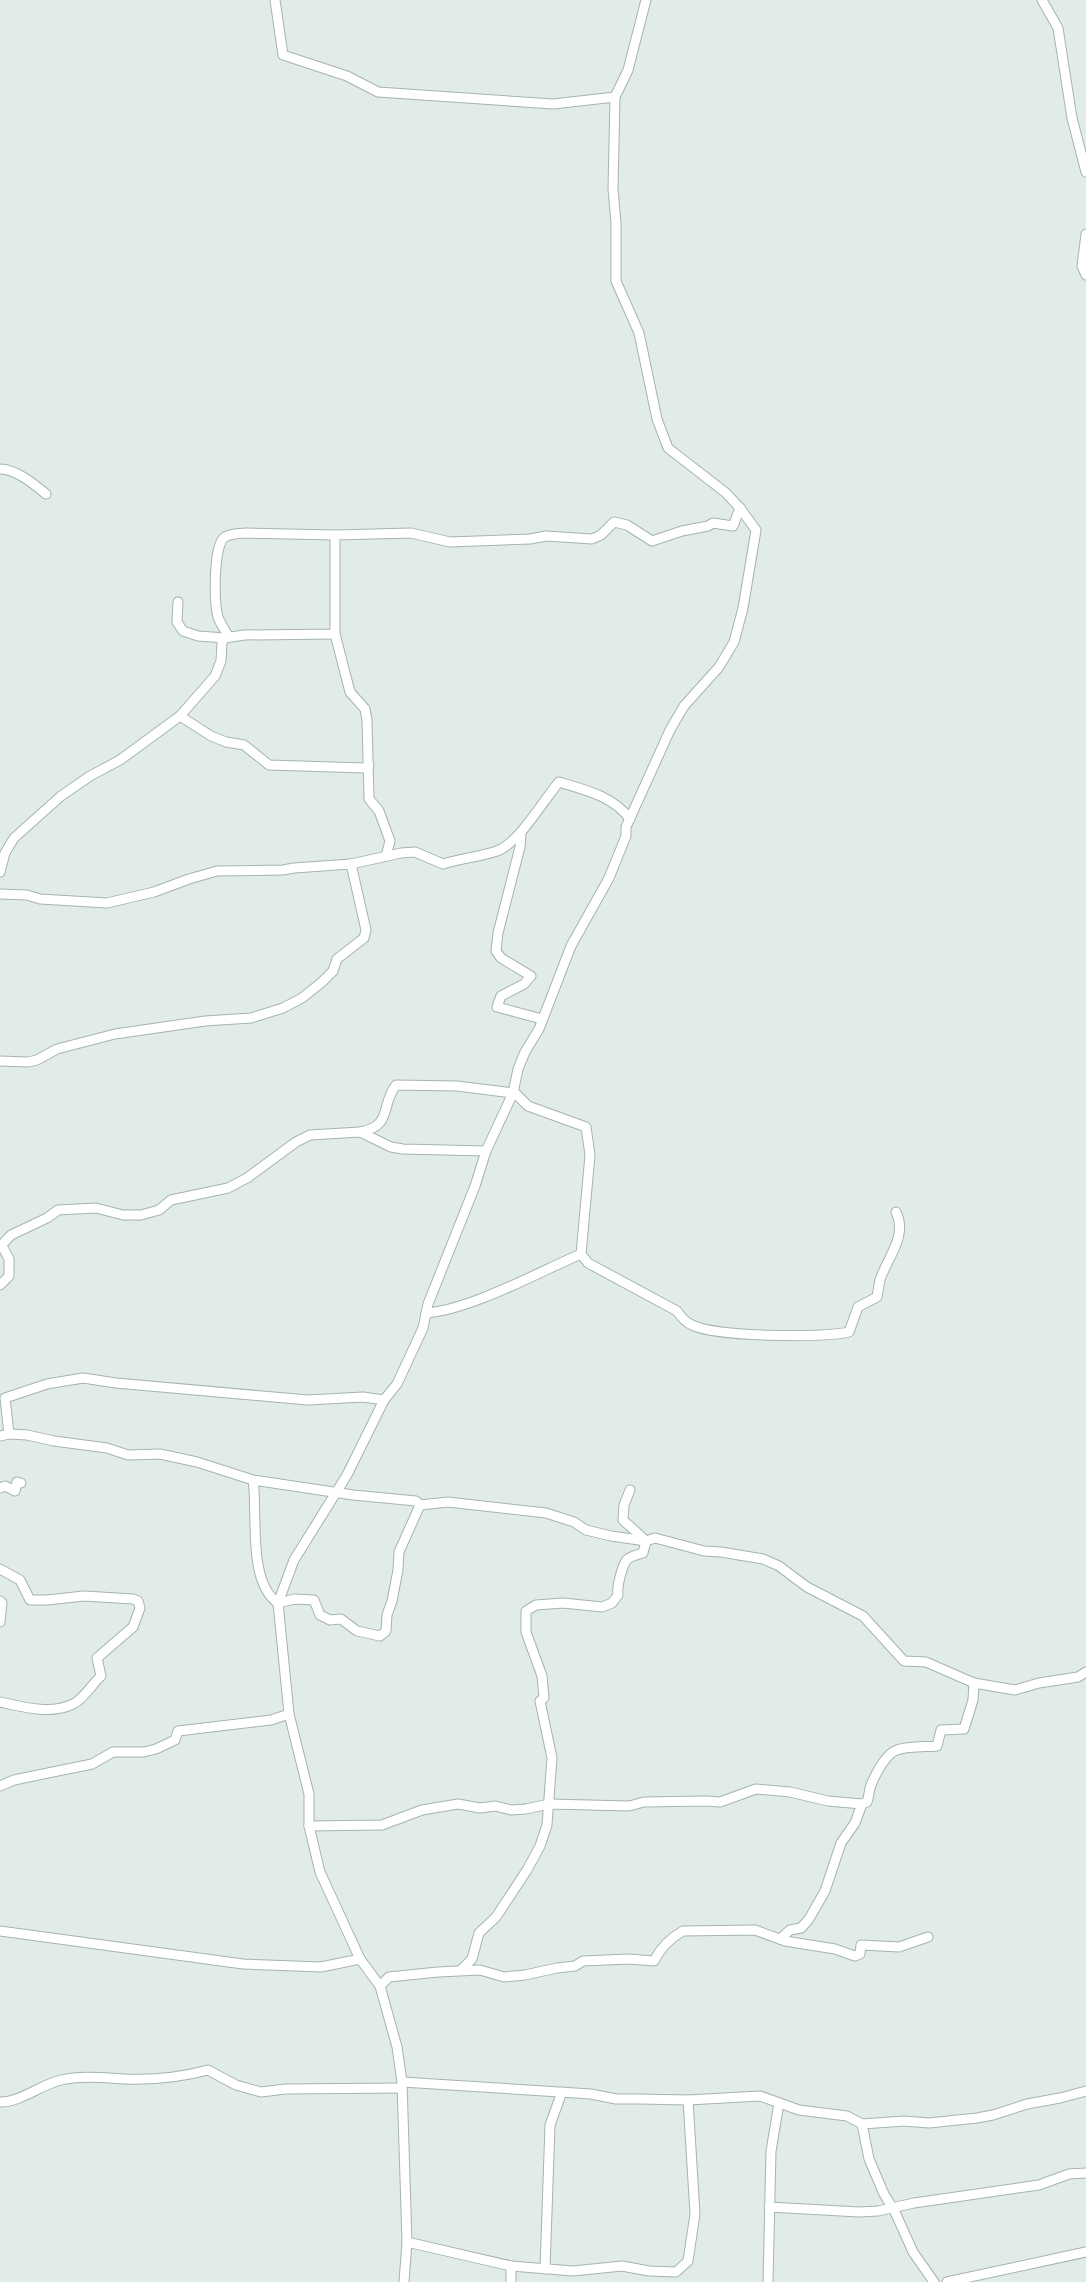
<svg xmlns="http://www.w3.org/2000/svg" width="1086" height="2282" font-family="Figtree,sans-serif">
	<style>
		.lines { fill: none; stroke-linecap: round; stroke-linejoin: round }
		.street-casing { stroke: #a4b4ae; stroke-width: 11 }
		.street { stroke: #fff; stroke-width: 9 }
	</style>
	<rect width="100%" height="100%" fill="#e2ece7"/>
	<g class="lines">
		<g class="street-casing">
			<g id="street">
				<polyline points="275,0 283,55 347,76 378,92 553,104 615,97 613,189 616,223 616,281 639,333 657,419 668,448 726,493 740,508 756,530 743,608 734,642 719,667 684,706 670,730 626,827 626,836 609,878 571,946 539,1029 525,1052 518,1069 513,1093 486,1151 475,1186 428,1304 423,1328 397,1384 384,1400 347,1475 294,1560 278,1603 289,1714 309,1794 309,1826 320,1872 360,1959 380,1986 397,2047 402,2082 407,2242 511,2266 573,2271 622,2266 649,2271 676,2272 688,2261 695,2214 688,2100"/>
				<polyline points="1042,0 1058,28 1072,118 1086,172"/>
				<polyline points="615,97 628,70 646,0"/>
				<polyline points="1086,234 1082,266 1086,275"/>
				<path d="M0 469C16 469 34 484 46 494"/>
				<polyline points="178,602 177,622 183,631 198,636 225,638"/>
				<polyline points="335,634 350,692 365,709 367,720 369,799 379,811 390,841 386,856"/>
				<path d="M228 636C225 630 220 623 218 617 214 603 213 544 225 537 231 533 240 534 246 533L335 535"/>
				<polyline points="180,716 211,736 226,742 244,745 269,765 364,768 369,765"/>
				<polyline points="521,834 520,847 498,933 496,951 501,958 531,976 524,984 501,996 497,1007 542,1019"/>
				<path d="M351 864 401 853 415 852 443 864C461 858 480 857 497 851 519 843 543 801 559 782 585 790 613 796 630 819"/>
				<polyline points="0,872 5,853 14,838 61,796 90,776 120,760 180,716 215,676 221,661 222,642 225,638 244,635 335,634 335,535 411,533 450,542 530,539 546,536 592,539 601,535 614,522 627,525 652,541 682,531 708,526 713,523 733,526 740,508"/>
				<polyline points="0,894 27,895 40,899 107,903 154,892 189,879 217,871 283,870 294,868 351,864 366,930 364,938 337,959 333,971 322,982 302,998 283,1008 251,1018 205,1021 115,1034 57,1049 37,1060 28,1062 0,1061"/>
				<path d="M360 1132C393 1126 380 1106 396 1085L457 1086 513 1093"/>
				<polyline points="0,1247 11,1235 47,1218 58,1210 96,1208 123,1215 141,1215 159,1210 171,1200 228,1188 247,1178 296,1142 310,1135 360,1132 391,1147 403,1149 486,1151"/>
				<path d="M581 1254 588 1263 677 1311C681 1317 685 1322 692 1325 716 1337 822 1338 849 1332L858 1307 877 1297C878 1291 879 1285 880 1280 887 1258 908 1236 896 1212"/>
				<polyline points="0,1285 9,1276 9,1259 2,1246"/>
				<path d="M426 1313C470 1310 539 1272 581 1254L590 1155 586 1127 528 1106 513 1091"/>
				<path d="M9 1434 27 1435 54 1441 107 1448 128 1455 160 1454 197 1462 253 1480 353 1495 416 1501 420 1505 399 1552 398 1570 392 1601 387 1615 386 1631 380 1636 357 1631 341 1619 330 1620 320 1615 314 1600 295 1599 278 1603C247 1582 258 1513 253 1480"/>
				<polyline points="0,1436 9,1434 5,1398 47,1384 83,1378 116,1383 308,1400 363,1397 384,1400"/>
				<polyline points="0,1488 5,1486 15,1491 17,1482 21,1483"/>
				<polyline points="420,1505 448,1502 546,1513 574,1522 586,1530 611,1536 646,1541 655,1538 704,1551 721,1552 763,1559 779,1566 807,1587 863,1616 904,1661 926,1662 974,1683 1015,1690 1039,1683 1078,1677 1086,1672"/>
				<path d="M0 1569 20 1580 30 1600H47L84 1596 133 1599 138 1601 140 1608 133 1627 97 1658 101 1676C92 1684 84 1699 73 1704 51 1715 23 1707 0 1702"/>
				<polyline points="0,1601 2,1603 0,1622"/>
				<polyline points="0,1786 14,1780 92,1764 113,1752 144,1752 156,1749 175,1740 178,1731 271,1720 289,1714"/>
				<polyline points="309,1826 382,1825 422,1810 458,1804 480,1808 495,1806 511,1810 526,1809 549,1804 629,1806 644,1802 707,1801 720,1802 756,1789 790,1792 828,1801 862,1804"/>
				<polyline points="0,1931 243,1964 321,1967 360,1959"/>
				<path d="M780 1939 790 1930 801 1928 809 1919 825 1891 841 1843 855 1823 862 1804 867 1802C869 1797 869 1790 871 1785 875 1775 886 1753 897 1750 908 1746 925 1747 937 1746L941 1730 964 1729 973 1700 974 1683"/>
				<path d="M461 1970 472 1959 479 1933 496 1917 527 1870 540 1846 547 1825 552 1758 540 1701 544 1698 542 1676 526 1632V1611L536 1605 563 1603 602 1607 612 1603 618 1595C617 1588 618 1584 620 1577 625 1560 624 1558 643 1553L646 1541 623 1520 624 1505 630 1490"/>
				<path d="M380 1986 389 1977 438 1972 480 1970 504 1977 525 1975 557 1968 575 1966 583 1961 629 1959 654 1961C661 1947 670 1938 683 1931L755 1930 785 1941 835 1949 855 1956 860 1954 861 1945 899 1947 928 1937"/>
				<polyline points="402,2082 591,2094 616,2099 639,2099 688,2100 760,2096 799,2110 847,2116 862,2124 904,2121 929,2123 977,2118 993,2115 1027,2104 1060,2098 1086,2091"/>
				<path d="M0 2102C21 2102 40 2085 61 2080 83 2075 104 2078 126 2079 153 2080 182 2077 208 2070L236 2085 261 2092 285 2089 402 2088"/>
				<polyline points="862,2124 869,2159 884,2194 895,2212 913,2252 934,2282"/>
				<polyline points="769,2207 859,2212 878,2211 914,2203 1039,2185 1069,2174 1086,2173"/>
				<polyline points="511,2266 511,2282"/>
				<polyline points="545,2269 550,2125 562,2092"/>
				<polyline points="404,2282 407,2242"/>
				<polyline points="768,2282 771,2151 779,2103"/>
				<polyline points="947,2282 1086,2252"/>
			</g>
		</g>
		<use href="#street" class="street"/>
	</g>
</svg>
